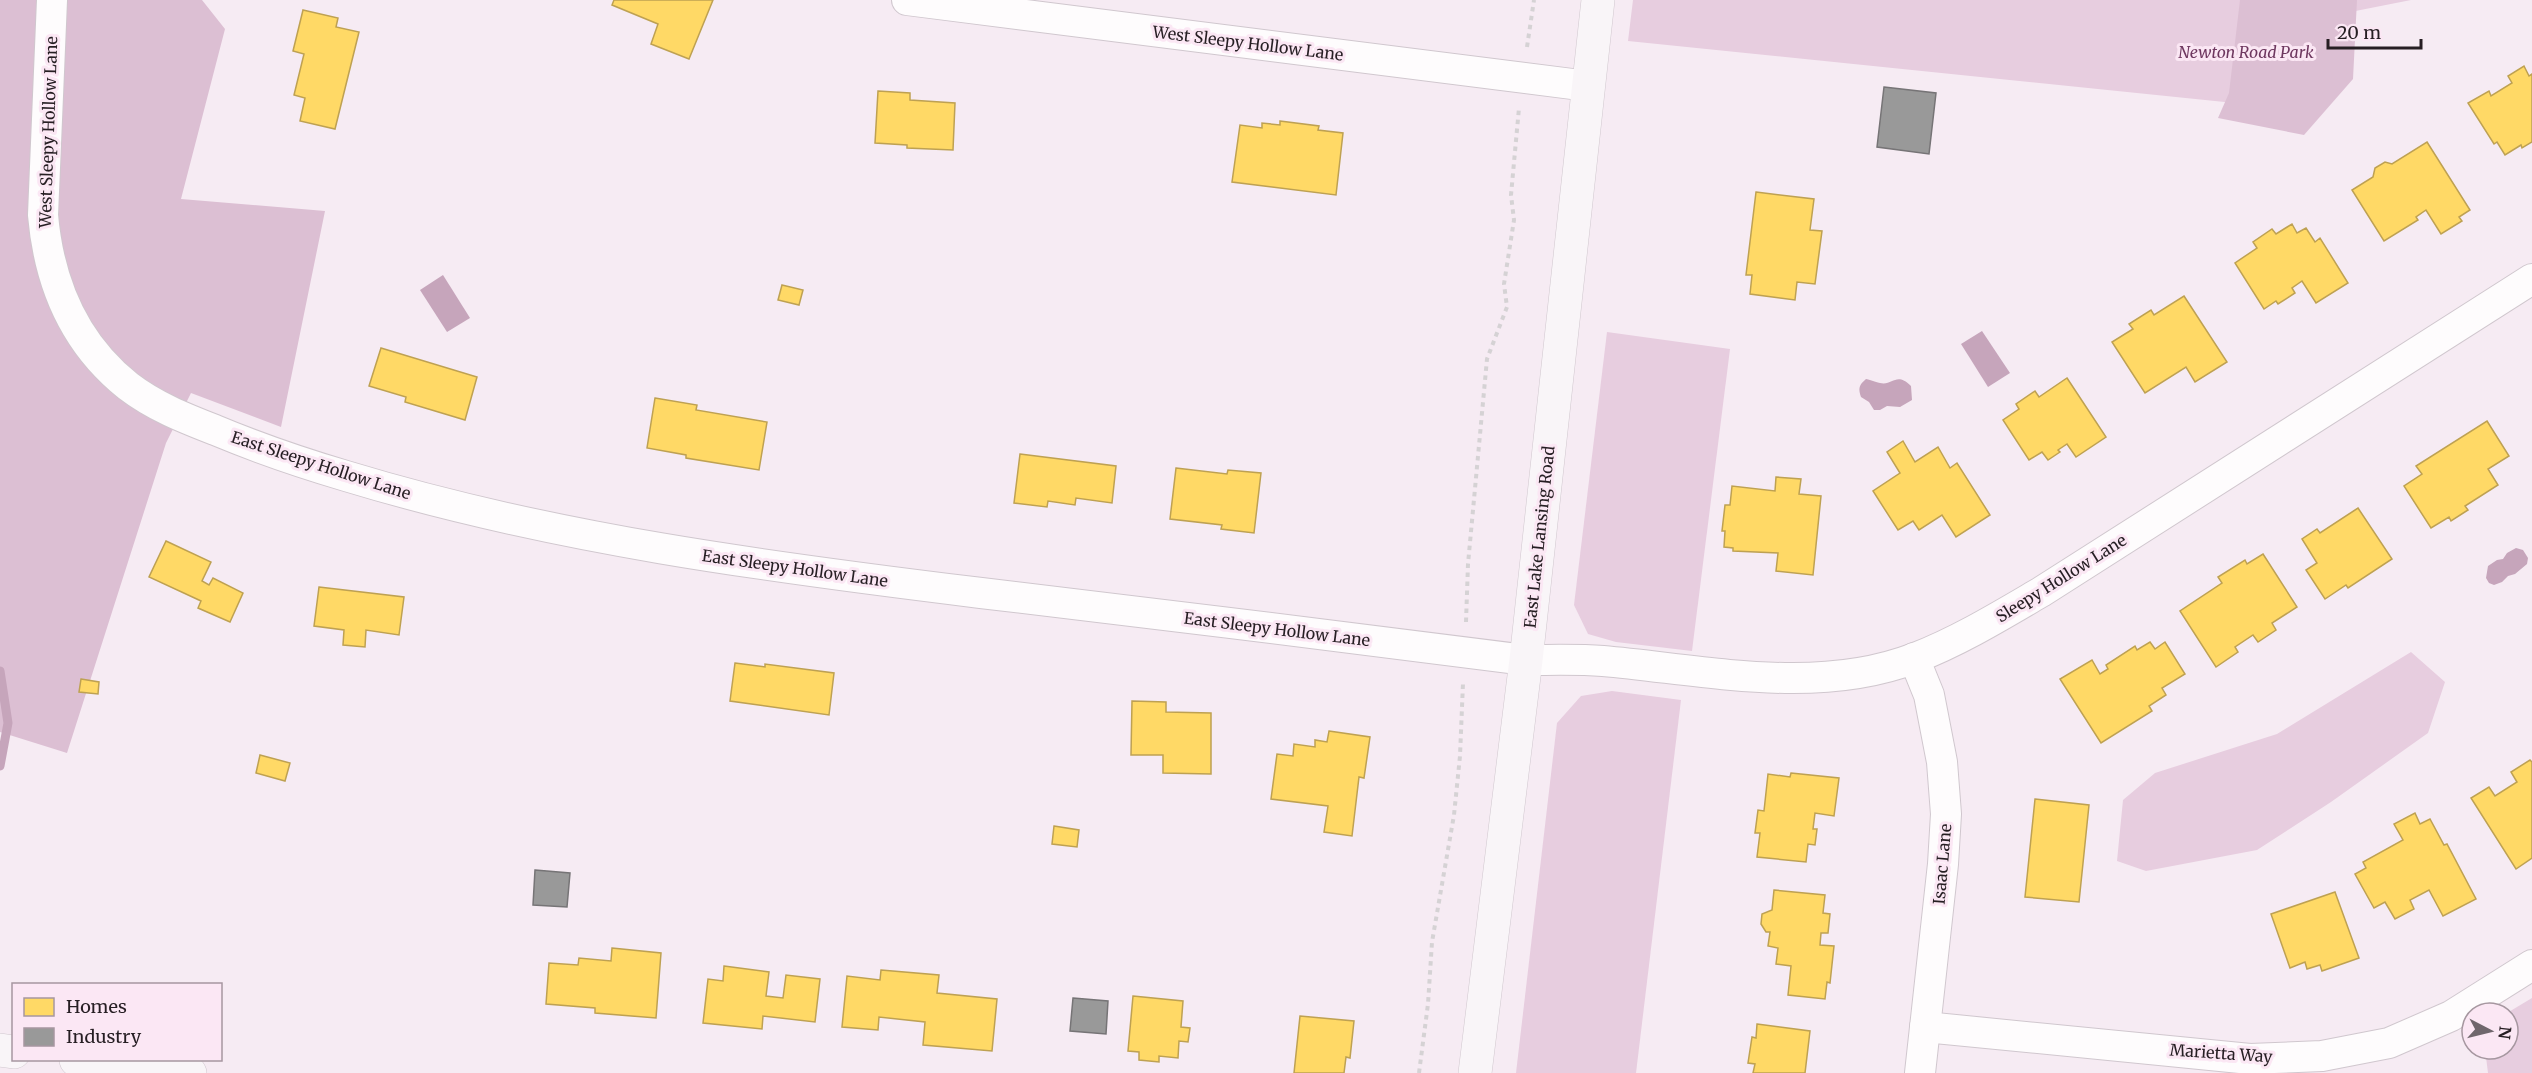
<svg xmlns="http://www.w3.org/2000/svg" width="2532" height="1073" font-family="Merriweather,serif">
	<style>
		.green { fill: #e7cddf }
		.forest { fill: #dcbfd3 }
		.water { fill: #c6a5bb }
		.homes { fill: #ffd966; stroke: #bea152; stroke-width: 1.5 }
		.industry { fill: #999; stroke: #767476; stroke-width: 1.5 }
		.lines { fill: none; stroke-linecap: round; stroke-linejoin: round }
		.stream { stroke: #c6a5bb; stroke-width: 9 }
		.street-casing { stroke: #d0c7ce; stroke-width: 32 }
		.secondary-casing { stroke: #d0c7ce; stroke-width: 34 }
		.path { stroke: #d5d2d4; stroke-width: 4; stroke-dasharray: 4.5 4.5; stroke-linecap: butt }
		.street { stroke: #fefcfd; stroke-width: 30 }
		.secondary { stroke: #f9f5f8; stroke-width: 33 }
		.labels { text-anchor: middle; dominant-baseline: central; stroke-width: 6; stroke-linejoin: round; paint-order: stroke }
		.street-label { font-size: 16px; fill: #261e23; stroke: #fbe7f4 }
		.park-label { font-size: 16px; font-style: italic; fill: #6e375f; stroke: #fbe7f4 }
	</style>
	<rect width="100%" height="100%" fill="#f6ebf3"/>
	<g class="green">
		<polygon points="1633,0 2411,0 2305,21 2294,109 1628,41"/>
		<polygon points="1607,332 1730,349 1692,651 1616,642 1588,634 1574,605"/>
		<polygon points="2411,652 2445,682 2428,733 2331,802 2257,850 2146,871 2117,861 2123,800 2155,773 2277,734"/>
		<polygon points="1612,691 1681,700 1636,1073 1516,1073 1557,723 1581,696"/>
		<polygon points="2532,998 2532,1073 2488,1073 2486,1057 2481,1049 2508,1049 2507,1013"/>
	</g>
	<g class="forest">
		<polygon points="0,0 202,0 225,29 181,199 325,211 281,427 191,393 166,443 67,753 0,732"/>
		<polygon points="2240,0 2357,0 2353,79 2304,135 2218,118 2229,93"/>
	</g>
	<g class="water">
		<polygon points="443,275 470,318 447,332 420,290"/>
		<polygon points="1982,331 2010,373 1988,387 1961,344"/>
		<path d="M1866 379C1872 380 1874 382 1880 383 1893 386 1896 371 1911 386L1912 400 1900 407 1887 406 1880 410H1874L1869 402 1861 397C1858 388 1859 385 1866 379Z"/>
		<polygon points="2516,548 2523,550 2528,558 2527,564 2515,574 2508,576 2502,582 2494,585 2489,583 2486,578 2488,566 2497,560 2503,559 2507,553"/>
	</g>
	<g class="homes">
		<polygon points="614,0 713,0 689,59 651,44 658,24 612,5"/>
		<polygon points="303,10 338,18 336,27 359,32 335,129 300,121 305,98 294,95 304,54 293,51"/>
		<polygon points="2524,66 2529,76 2532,74 2532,142 2522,148 2521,145 2505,155 2497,142 2494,144 2468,103 2489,91 2491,96 2512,83 2508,76"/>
		<polygon points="878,91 910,93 910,100 955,103 953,150 907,148 907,145 875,143"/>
		<polygon points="1280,121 1319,126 1318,130 1343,133 1336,195 1232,182 1240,125 1262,128 1262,123 1280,125"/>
		<polygon points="2427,142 2470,210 2459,217 2462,221 2441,234 2426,210 2416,217 2418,220 2384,241 2352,190 2373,177 2375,168 2385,162 2392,164"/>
		<polygon points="1756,192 1814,199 1810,230 1822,231 1815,284 1797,282 1795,300 1750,294 1752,275 1746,275"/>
		<polygon points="2292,224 2297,233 2306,228 2315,242 2320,238 2348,283 2316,303 2302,281 2292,288 2295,293 2278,304 2276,301 2264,309 2235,263 2257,248 2253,242 2272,229 2276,234"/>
		<polygon points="782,285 803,290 799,305 778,300"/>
		<polygon points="2184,296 2227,362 2195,382 2186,367 2145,393 2112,342 2133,329 2129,324 2151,310 2154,315"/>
		<polygon points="381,348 477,377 465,420 405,402 406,397 369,386"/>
		<polygon points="2067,378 2106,437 2076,457 2067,444 2058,450 2060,452 2048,460 2042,452 2029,460 2003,420 2019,409 2016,404 2035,391 2039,397"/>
		<polygon points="655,398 697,405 696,410 767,422 759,470 686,458 686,455 647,448"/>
		<polygon points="2487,421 2509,456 2488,469 2498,485 2465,506 2468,510 2451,521 2449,517 2431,528 2404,486 2422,474 2416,466"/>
		<polygon points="1903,441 1915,462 1938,447 1950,468 1957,463 1990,515 1956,537 1942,515 1919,530 1913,521 1898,530 1873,491 1900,473 1887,452"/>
		<polygon points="1020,454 1116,466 1112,503 1076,498 1075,505 1048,501 1047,507 1014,503"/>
		<polygon points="1176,468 1227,474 1228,470 1261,473 1254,533 1221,529 1222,525 1170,519"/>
		<polygon points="1776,477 1801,479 1799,494 1821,496 1813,575 1776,571 1778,553 1733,551 1733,548 1724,547 1725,531 1722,531 1725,505 1730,505 1732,486 1775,491"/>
		<polygon points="2358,508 2392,559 2348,588 2346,585 2325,599 2306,570 2317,563 2302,539 2317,529 2320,533"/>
		<polygon points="166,541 211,562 202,581 209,585 213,578 243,593 230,622 198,608 201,601 149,577"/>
		<polygon points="2263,554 2297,607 2272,623 2276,630 2258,642 2253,635 2235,647 2238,652 2216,667 2180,611 2222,583 2218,577 2245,560 2247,564"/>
		<polygon points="319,587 404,597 399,635 366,630 365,647 343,645 344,630 314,626"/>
		<polygon points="2150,642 2155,649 2165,642 2185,674 2162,688 2166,695 2149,706 2152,711 2101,743 2060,679 2092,660 2100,674 2108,669 2106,665 2135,646 2137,650"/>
		<polygon points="735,663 765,667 765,664 834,673 829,715 730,701"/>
		<polygon points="81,679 99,682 98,694 79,692"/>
		<polygon points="1132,701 1166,702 1166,712 1211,713 1211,774 1163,773 1163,755 1131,755"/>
		<polygon points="1329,731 1370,737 1364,778 1359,777 1352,836 1324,832 1328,806 1271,799 1277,754 1293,756 1294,744 1315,747 1315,740 1327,742"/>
		<polygon points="260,755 290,763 285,781 256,773"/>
		<polygon points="2530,760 2532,762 2532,858 2516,869 2471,798 2489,787 2495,796 2517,782 2511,772"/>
		<polygon points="1791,773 1839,778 1834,816 1815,813 1813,829 1817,829 1815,845 1808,844 1806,862 1757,857 1760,833 1755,833 1758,810 1764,811 1768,774 1790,777"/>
		<polygon points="2035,799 2089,805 2079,902 2025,897"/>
		<polygon points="2415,813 2420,824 2430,819 2444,845 2447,844 2476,899 2443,916 2429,890 2410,900 2414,909 2395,919 2385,902 2374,908 2355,874 2366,868 2363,862 2403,840 2394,824"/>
		<polygon points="1054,826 1079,830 1077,847 1052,844"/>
		<polygon points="1774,890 1825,895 1823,913 1830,914 1828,933 1821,933 1820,945 1834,946 1830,983 1827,982 1825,999 1788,995 1791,966 1776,964 1778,948 1768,946 1770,932 1766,932 1761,924 1762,914 1772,910"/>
		<polygon points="2335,892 2359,958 2322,971 2320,965 2307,969 2305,962 2290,968 2271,914"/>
		<polygon points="612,948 661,953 656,1018 595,1013 595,1008 546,1004 549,963 578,965 579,958 611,961"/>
		<polygon points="724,966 769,972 766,996 783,998 786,975 820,979 815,1022 763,1016 762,1029 703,1023 708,979 723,981"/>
		<polygon points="881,970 939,975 937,993 997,999 992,1051 923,1045 925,1022 879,1017 878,1030 842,1027 847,976 880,980"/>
		<polygon points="1133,996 1183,1001 1181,1027 1190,1028 1188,1042 1179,1041 1178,1058 1159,1056 1159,1062 1139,1060 1139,1052 1128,1051"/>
		<polygon points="1300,1016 1354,1021 1350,1058 1346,1057 1344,1073 1294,1073"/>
		<polygon points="1757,1024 1810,1031 1805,1073 1753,1073 1755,1064 1748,1063 1752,1037 1756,1038"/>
	</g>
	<g class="industry">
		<polygon points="1884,87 1936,93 1929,154 1877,147"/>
		<polygon points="535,870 570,873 567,907 533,905"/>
		<polygon points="1073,998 1108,1001 1106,1034 1070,1031"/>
	</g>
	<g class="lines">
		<polyline class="stream" points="0,671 8,723 0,766"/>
		<g class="street-casing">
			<g id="street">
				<path d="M52 0 43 215C49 283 74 343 128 386 154 406 184 418 215 430 258 448 302 463 346 476 553 539 768 567 981 593 1163 615 1344 636 1526 660 1551 660 1578 659 1603 661 1705 670 1816 696 1915 658 1959 641 2000 616 2041 592L2532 279"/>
				<polyline points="907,0 1588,86"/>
				<polyline points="1914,658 1929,695 1942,762 1946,814 1943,864 1920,1073"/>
				<polyline points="1925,1027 2250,1059 2322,1056 2389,1043 2451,1016 2532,965"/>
			</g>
		</g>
		<g class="secondary-casing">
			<g id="secondary">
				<polyline points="0,1050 14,1052"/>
				<polyline points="76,1060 190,1073"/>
				<polyline points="1475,1073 1526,660 1598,0"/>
			</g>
		</g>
		<g class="path">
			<polyline points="1527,47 1534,0"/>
			<polyline points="1466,622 1468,564 1487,359 1507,307 1504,284 1514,220 1511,195 1519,108"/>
			<polyline points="1419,1073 1428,1004 1432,942 1454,815 1460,756 1463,683"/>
		</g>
		<use href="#street" class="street"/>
		<use href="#secondary" class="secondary"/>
	</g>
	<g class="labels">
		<g class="street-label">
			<text transform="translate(1248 43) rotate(7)">West Sleepy Hollow Lane</text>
			<text transform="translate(48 132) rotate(-88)">West Sleepy Hollow Lane</text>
			<text transform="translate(321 465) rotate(18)">East Sleepy Hollow Lane</text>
			<text transform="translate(1539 537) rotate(-84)">East Lake Lansing Road</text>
			<text transform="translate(795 568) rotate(8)">East Sleepy Hollow Lane</text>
			<text transform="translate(2061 578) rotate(-32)">Sleepy Hollow Lane</text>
			<text transform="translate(1277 629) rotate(7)">East Sleepy Hollow Lane</text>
			<text transform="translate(1942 864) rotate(-85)">Isaac Lane</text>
			<text transform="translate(2221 1053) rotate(4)">Marietta Way</text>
		</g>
		<g class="park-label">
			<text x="2246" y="52">Newton Road Park</text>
		</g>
	</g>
	<rect x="12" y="983" width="210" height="78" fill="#fbe7f4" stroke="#a697a0" stroke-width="1.5"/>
	<rect x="24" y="998" width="30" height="18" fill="#ffd966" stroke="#a697a0" stroke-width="1.5"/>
	<text x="66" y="1013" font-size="18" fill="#261e23">Homes</text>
	<rect x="24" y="1028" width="30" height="18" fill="#999999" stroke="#a697a0" stroke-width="1.5"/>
	<text x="66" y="1043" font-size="18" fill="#261e23">Industry</text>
	<g transform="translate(2490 1031) rotate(97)"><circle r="28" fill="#fbe7f4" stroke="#a697a0" stroke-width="1.5"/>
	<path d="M0-4.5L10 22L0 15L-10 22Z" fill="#6f666c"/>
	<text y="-9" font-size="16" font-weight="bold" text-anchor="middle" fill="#261e23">N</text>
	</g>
	<path d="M2328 39v9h93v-9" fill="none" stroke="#261e23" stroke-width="3"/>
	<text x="2337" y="39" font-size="18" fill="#261e23" stroke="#fbe7f4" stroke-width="4.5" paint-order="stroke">20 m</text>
</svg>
